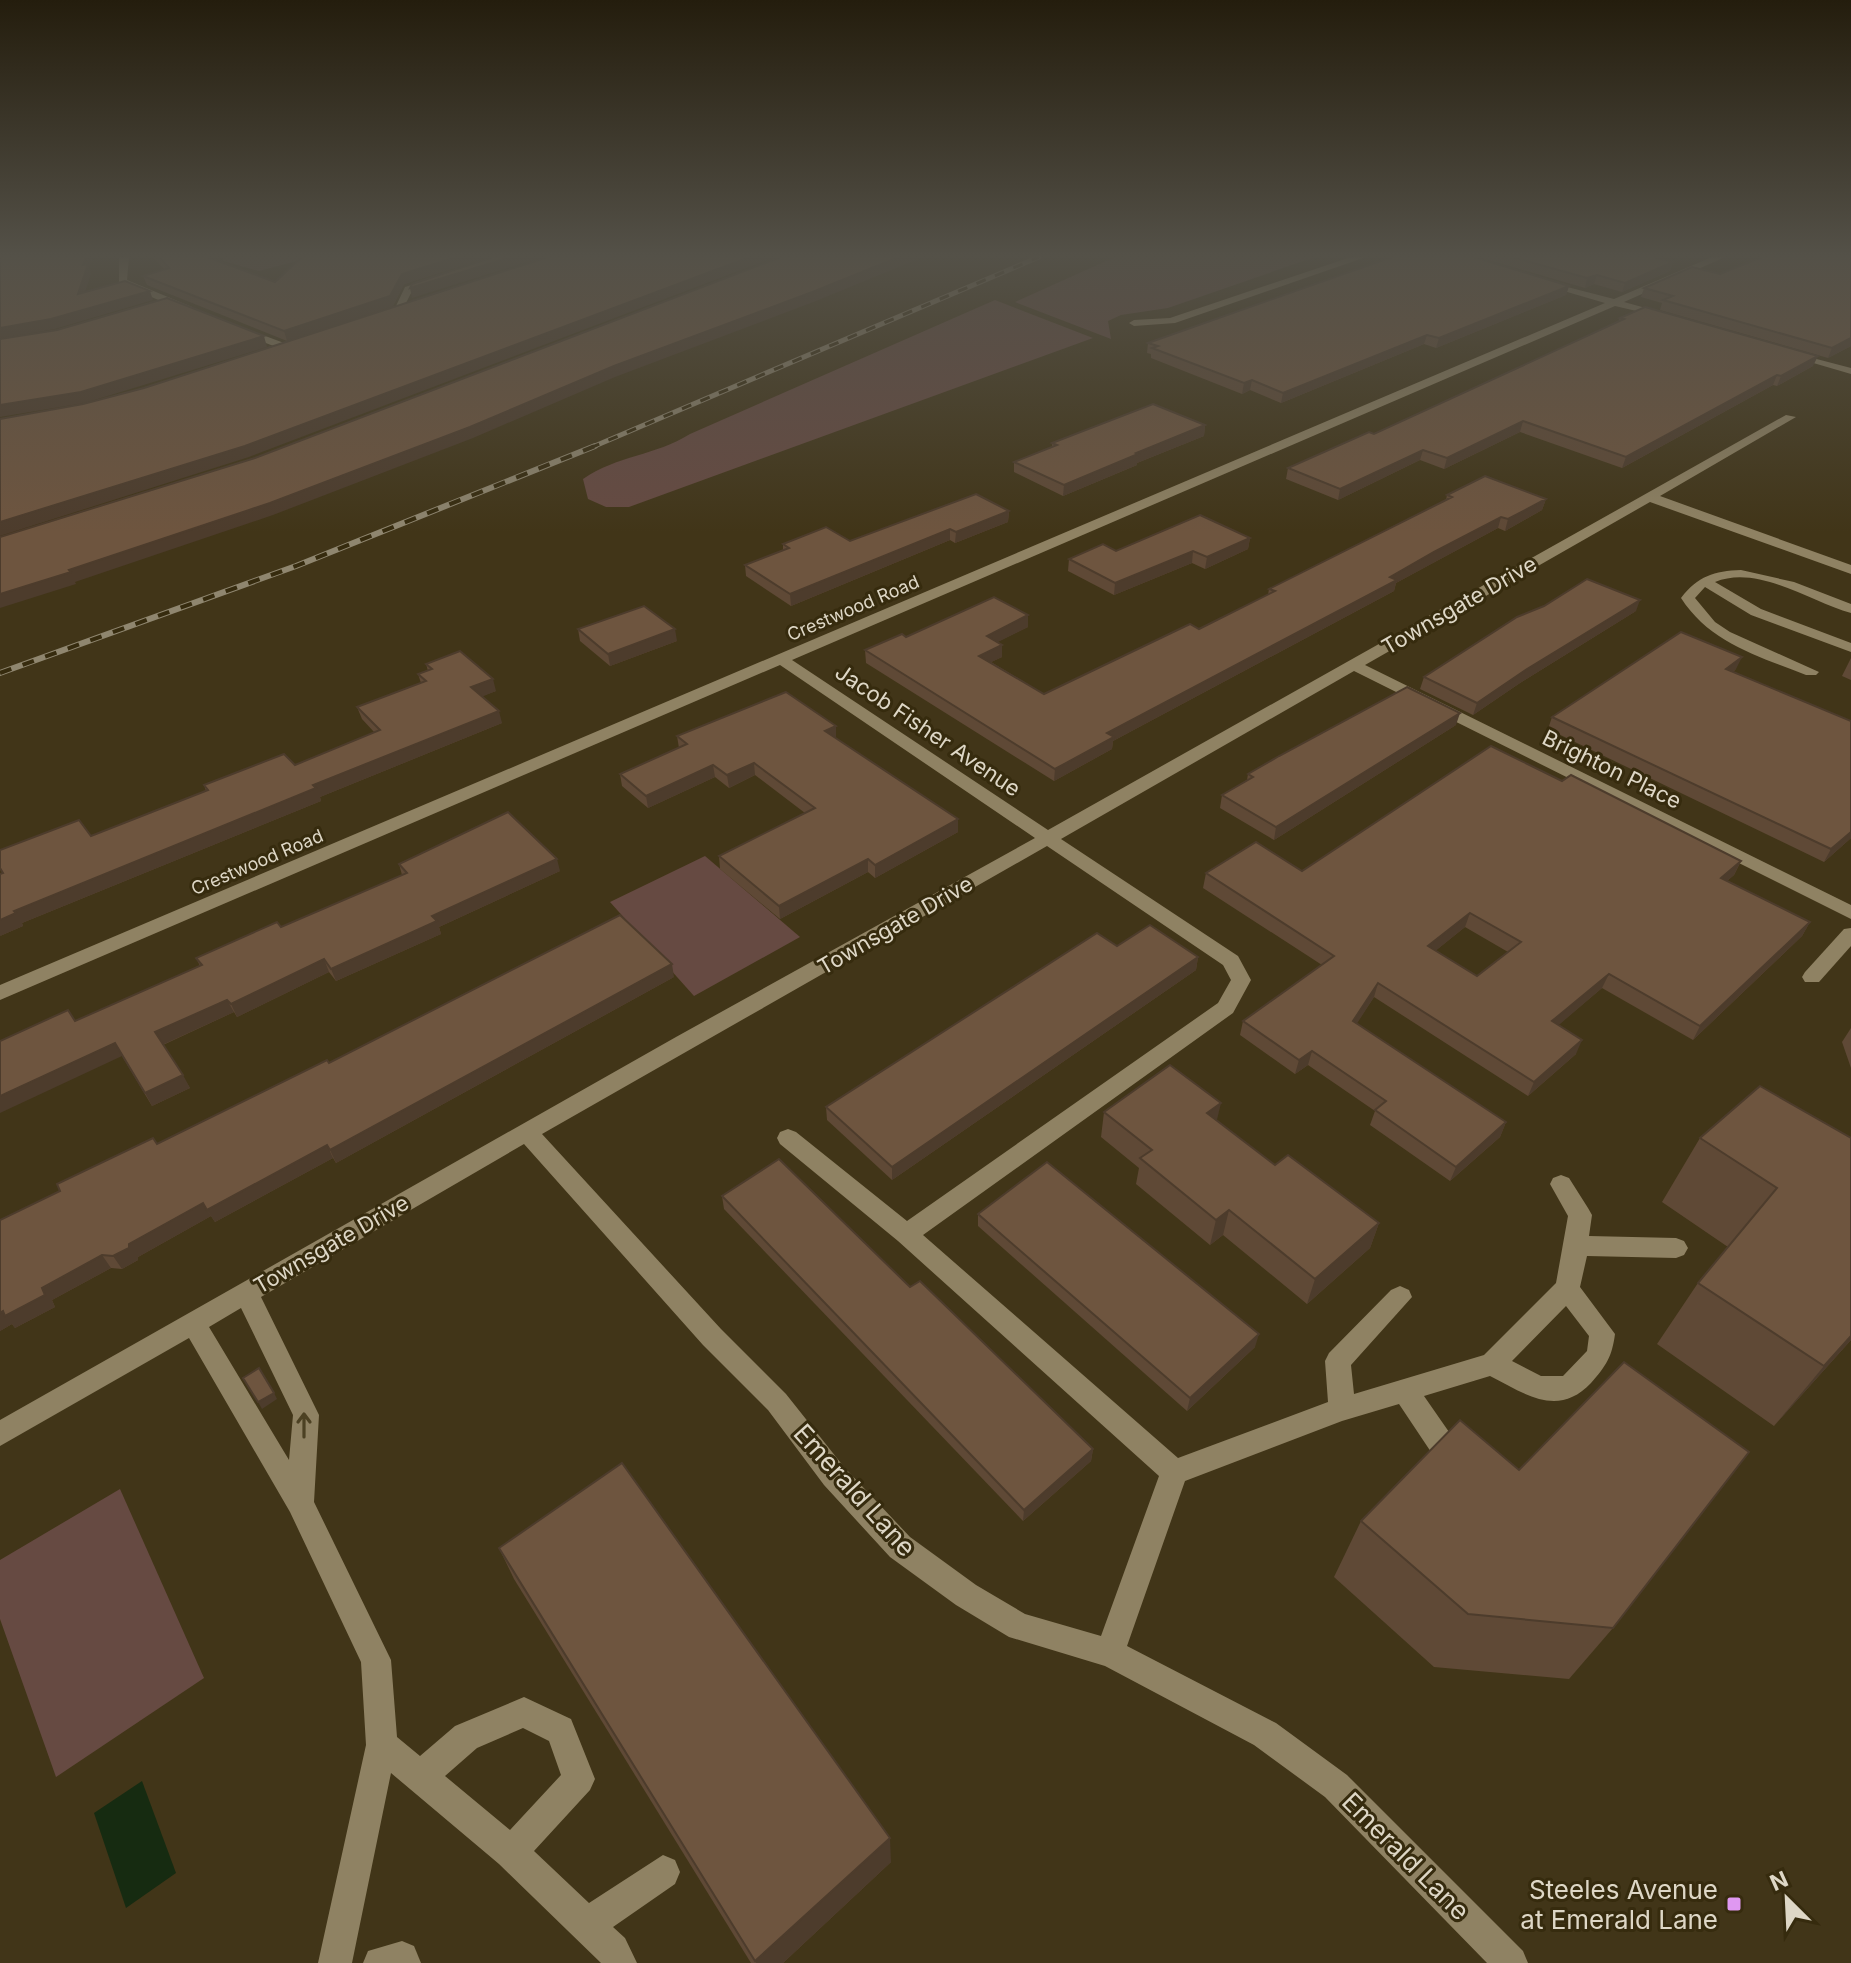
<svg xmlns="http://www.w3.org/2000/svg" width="1851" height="1963" font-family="Inter,sans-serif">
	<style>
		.green { fill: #664a42 }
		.water { fill: #162b11 }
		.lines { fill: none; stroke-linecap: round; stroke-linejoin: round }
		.minor { fill: #8f8263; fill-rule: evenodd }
		.rail-far1-casing { stroke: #8f866f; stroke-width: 5 }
		.rail-casing { stroke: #8f866f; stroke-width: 6 }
		.rail-far1 { stroke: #362b0e; stroke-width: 3; stroke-dasharray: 10; stroke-linecap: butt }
		.rail { stroke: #362b0e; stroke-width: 4; stroke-dasharray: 12; stroke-linecap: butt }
		.wall { fill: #5f4936; fill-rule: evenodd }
		.shaded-wall { fill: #4d3c2c }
		.building { fill: #6e553f; stroke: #4d3c2c; stroke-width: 2; fill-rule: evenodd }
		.oneway { stroke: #4c4123 }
		.poi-dot { fill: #df98f1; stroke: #362b0e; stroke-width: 3 }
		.labels { text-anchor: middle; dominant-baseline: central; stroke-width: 6; stroke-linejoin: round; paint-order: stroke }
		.far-street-label { font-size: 18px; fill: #ded7c6; stroke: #362b0e }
		.street-label { font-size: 22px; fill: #ded7c6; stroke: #362b0e }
		.near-street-label { font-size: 26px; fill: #ded7c6; stroke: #362b0e }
		.near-poi-label { font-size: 26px; fill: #ded7c6; stroke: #362b0e; text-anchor: end }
	</style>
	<rect width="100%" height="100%" fill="#413518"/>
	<g class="green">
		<polygon points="223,257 312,257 259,271 223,261"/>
		<polygon points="1115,257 1315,257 1168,308 1121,315 1108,321 1111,339 1015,302"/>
		<path d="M995 300 1093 338 629 507H606L588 499 583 479C618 455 655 456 690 434Z"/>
		<polygon points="705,856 800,937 694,996 610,902"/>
		<polygon points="120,1489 204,1678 56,1777 0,1619 0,1560"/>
	</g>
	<polygon class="water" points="142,1781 176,1873 126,1908 94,1813"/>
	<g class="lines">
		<g class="minor">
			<polygon points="119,257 129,257 127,280 192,307 192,311 184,311 119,283"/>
			<polygon points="1351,257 1366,257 1175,323 1134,326 1129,323 1134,320 1170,318"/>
			<path d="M1712 257H1725L1624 302 1671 315V319L1615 306 792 660 1048 830 1786 415 1796 417 1660 496 1851 565V574L1650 502 1365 665 1851 905V919L1354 671 1061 839 1238 956 1251 980 1233 1013 923 1235 1178 1458 1328 1402 1325 1361 1329 1353 1391 1290 1400 1286 1409 1290 1412 1297 1351 1365 1354 1394 1484 1355 1556 1283 1568 1216 1550 1184 1553 1178 1561 1175 1569 1178 1588 1208 1592 1215 1589 1236 1676 1238 1684 1241 1688 1248 1684 1255 1676 1258 1587 1256 1580 1287 1615 1334C1612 1357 1606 1366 1591 1383 1558 1418 1525 1394 1490 1376L1424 1396 1465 1455 1469 1464 1465 1473 1455 1477 1445 1473 1399 1404 1342 1421 1185 1481 1127 1646 1276 1723 1347 1775 1523 1951 1528 1963H1487L1325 1797 1254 1745 1105 1666 1009 1637 956 1605 890 1557 824 1485 768 1410 703 1345 524 1144 261 1297 319 1415 314 1502 391 1660 397 1737 420 1756 455 1726 524 1697 571 1719 595 1779 590 1790 534 1851 589 1903 663 1855 675 1860 680 1872 675 1884 613 1927 625 1938 637 1963H601L499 1864 391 1773 352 1963H318L366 1745 361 1662 290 1512 189 1338 0 1446V1420L676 1037 1035 838 780 665 0 1000V985L1605 303 1540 284V280L1614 299ZM1047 846 1223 965 1231 980 1218 1003 907 1221 796 1132 788 1129 780 1132 777 1138 780 1144 898 1241 1159 1476 1101 1636 1025 1614 976 1585 910 1537 844 1467 786 1394 721 1329 542 1134ZM1566 1306 1589 1336 1587 1351 1563 1376H1541L1512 1361ZM241 1308 293 1415 289 1460 209 1327ZM523 1728 549 1741 561 1775 510 1830 445 1776 477 1748Z"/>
			<polygon points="430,279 438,281 412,291 406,303 413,306 413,310 396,306 405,287"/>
			<polygon points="241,327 292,346 293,348 284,350 237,332 237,328"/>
			<polygon points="1786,351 1851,368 1851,374 1786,355"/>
			<path d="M1741 570 1794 582 1851 604V613C1811 602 1758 564 1715 582L1761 609 1851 643V652L1751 615 1705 587 1695 598 1715 622 1730 632 1819 672 1816 675H1806C1758 656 1710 643 1681 598 1698 576 1714 571 1741 570Z"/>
			<polygon points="1851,928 1851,946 1819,982 1805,982 1802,977 1805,972 1844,929"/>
			<polygon points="402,1941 414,1946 421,1963 363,1963 368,1951"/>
		</g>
		<g class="rail-far1-casing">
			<polyline id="rail-far1" points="590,448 1039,257"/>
		</g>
		<g class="rail-casing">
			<polyline id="rail" points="0,673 296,566 595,446"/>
		</g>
		<use href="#rail-far1" class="rail-far1"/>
		<use href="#rail" class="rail"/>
	</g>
	<g class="wall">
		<polygon points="153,257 210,257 210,258 275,282 302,257 489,257 404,284 393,306 287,341 147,285 143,276 165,270"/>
		<polygon points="1478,257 1653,257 1673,262 1670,271 1622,292 1594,284 1585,288"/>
		<polygon points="1569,286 1566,295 1436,348 1424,344 1281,403 1250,390 1242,394 1151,358 1151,354 1147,353 1148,343"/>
		<polygon points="1644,288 1851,346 1828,358 1660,310 1662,303 1641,297"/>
		<polygon points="1620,318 1813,366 1777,386 1773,385 1622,468 1520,432 1444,469 1420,460 1338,500 1286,479 1288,468 1374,434 1618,322"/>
		<polygon points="1205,425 1204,436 1137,463 1137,465 1063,496 1014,472 1014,462 1052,447 1052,443"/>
		<polygon points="1447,495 1546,499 1542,510 1505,531 1498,528 1431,564 1396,583 1394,591 1113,741 1112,749 1054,781 866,663 865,650 906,637 1028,615 1028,627 997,642 1002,657 991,662 1044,694 1199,629 1268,595 1269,589 1446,500"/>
		<polygon points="1009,511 1008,522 955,543 950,540 791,606 746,576 745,565 783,550 783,544 850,541"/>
		<polygon points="1250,538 1248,549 1205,569 1192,563 1114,595 1068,571 1069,559"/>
		<polygon points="1636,611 1520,683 1473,715 1420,689 1424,677"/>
		<polygon points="578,629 677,641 610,666 580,641"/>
		<polygon points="1851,658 1851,680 1842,676"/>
		<polygon points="426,664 496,691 482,696 502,723 320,797 321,801 22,923 23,926 0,936 91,836 206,791 204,785 295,765 374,732 362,719 357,707 421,683 418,674 428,671"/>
		<polygon points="1736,669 1733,672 1851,721 1851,838 1824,862 1548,729 1552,717"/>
		<polygon points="1456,725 1274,840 1220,808 1222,795 1247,780 1248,774"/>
		<polygon points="836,726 836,738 958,832 875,878 868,872 780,919 720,869 719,856 805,813 755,775 729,788 715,777 648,808 622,786 620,774 679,748 677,736"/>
		<path d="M1562 781 1741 861 1734 875 1727 881 1810 922 1802 936 1693 1040 1602 988 1558 1025 1576 1054 1528 1096 1374 997 1356 1024 1506 1122 1500 1137 1450 1181 1370 1125 1375 1111 1308 1065 1295 1074 1240 1035 1243 1021 1322 965 1203 888 1206 873 1302 871ZM1465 927 1508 952 1477 976 1435 951Z"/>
		<polygon points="399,864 560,871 439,927 441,934 336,981 329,972 237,1017 234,1012 163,1045 190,1088 152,1106 122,1056 75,1021 200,966 196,958 281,927 402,875"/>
		<polygon points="1198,957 1196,970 892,1180 827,1120 826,1107"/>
		<polygon points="674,977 336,1163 333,1158 215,1222 211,1216 138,1257 138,1260 122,1269 111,1268 52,1300 55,1307 15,1328 12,1324 0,1331 0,1220 329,1063"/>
		<polygon points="1851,1028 1851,1068 1842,1042"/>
		<polygon points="1760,1086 1851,1340 1774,1426 1657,1344 1698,1283 1728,1247 1662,1202 1700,1138"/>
		<polygon points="1104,1112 1217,1121 1275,1165 1379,1223 1370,1248 1307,1304 1223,1235 1210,1245 1136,1184 1139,1168 1101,1137"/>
		<polygon points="722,1196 910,1287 1093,1449 1091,1461 1023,1521 724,1209"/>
		<polygon points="978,1214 1255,1347 1187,1411 978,1226"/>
		<polygon points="1361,1521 1613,1628 1569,1679 1434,1667 1334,1577"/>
		<polygon points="499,1548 891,1862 783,1963 751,1963 514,1579"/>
	</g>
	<g class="shaded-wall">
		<polygon points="86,257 93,257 89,268 91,274 81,304 78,294 83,265"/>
		<polygon points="457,257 489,257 404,284 393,306 287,341 284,331 402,274"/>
		<polygon points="511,257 543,257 412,298 410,288"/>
		<polygon points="750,257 775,257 249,457 0,536 0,522"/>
		<polygon points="899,257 923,257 816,301 615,377 473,438 273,515 75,582 76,584 0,608 0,594 69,570 614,366"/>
		<polygon points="1673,262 1670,271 1622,292 1625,283"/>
		<polygon points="1597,275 1594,284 1585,288 1587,278"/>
		<polygon points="1569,286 1566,295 1436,348 1439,338"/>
		<polygon points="150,291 153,300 55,329 0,339 0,328"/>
		<polygon points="1427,335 1424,344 1281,403 1283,393"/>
		<polygon points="264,336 267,347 85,403 0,417 0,405"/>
		<polygon points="1851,338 1851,346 1828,358 1832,348"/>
		<polygon points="1818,356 1813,366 1777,386 1781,376"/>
		<polygon points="1777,375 1773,385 1622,468 1626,457"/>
		<polygon points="1252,380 1250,390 1242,394 1244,383"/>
		<polygon points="1523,421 1520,432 1444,469 1447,458"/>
		<polygon points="1205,425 1204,436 1137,463 1137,465 1063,496 1064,485 1136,453"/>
		<polygon points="1423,450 1420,460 1338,500 1340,489"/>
		<polygon points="1546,499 1542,510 1505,531 1508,519"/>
		<polygon points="1009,511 1008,522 955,543 956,532"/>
		<polygon points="1501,517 1498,528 1396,583 1394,591 1113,741 1112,749 1054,781 1055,769 1107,733 1434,552"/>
		<polygon points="950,529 950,540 791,606 790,594"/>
		<polygon points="1250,538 1248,549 1205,569 1207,557"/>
		<polygon points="1193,551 1192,563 1114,595 1115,583"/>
		<polygon points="1640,600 1636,611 1520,683 1473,715 1477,703 1524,671"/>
		<polygon points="1028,615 1028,627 986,648 987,636"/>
		<polygon points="675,629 677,641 610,666 608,654"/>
		<polygon points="1002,645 1002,657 979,668 979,656"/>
		<polygon points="1742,657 1736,669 1720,681 1726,669"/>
		<polygon points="493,679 496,691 474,700 471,687"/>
		<polygon points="499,711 502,723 320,797 321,801 22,923 23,926 0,936 0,920 14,911 313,785"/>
		<polygon points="1460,713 1456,725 1274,840 1276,827"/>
		<polygon points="836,726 836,738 825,731"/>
		<polygon points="754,763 755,775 729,788 727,775"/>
		<polygon points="713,765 715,777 648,808 646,796"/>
		<polygon points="958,819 958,832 875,878 875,865"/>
		<polygon points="1851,832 1851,838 1824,862 1831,849"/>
		<polygon points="557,859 560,871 439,927 441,934 336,981 331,969 432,916"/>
		<polygon points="868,859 868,872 780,919 779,906"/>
		<polygon points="1741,861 1734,875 1714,892 1721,878"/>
		<polygon points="1470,913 1465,927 1423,961 1428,946"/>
		<polygon points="1810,922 1802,936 1693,1040 1700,1026"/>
		<polygon points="1198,957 1196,970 892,1180 892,1167"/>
		<polygon points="324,959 329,972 237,1017 231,1004"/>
		<polygon points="672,964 674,977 336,1163 330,1150"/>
		<polygon points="1609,974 1602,988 1546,1036 1552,1021"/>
		<polygon points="1378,983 1374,997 1349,1036 1353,1021"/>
		<polygon points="227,1000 234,1012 162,1045 155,1032"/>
		<polygon points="1582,1040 1576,1054 1528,1096 1534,1082"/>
		<polygon points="115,1043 122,1056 0,1113 0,1096"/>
		<polygon points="1312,1051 1308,1065 1295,1074 1299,1060"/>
		<polygon points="183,1075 190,1088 152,1106 145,1093"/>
		<polygon points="1221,1103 1215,1128 1207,1113"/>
		<polygon points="1506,1122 1500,1137 1450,1181 1456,1167"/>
		<polygon points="327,1145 333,1158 215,1222 207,1210"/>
		<polygon points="203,1203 211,1216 138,1257 138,1260 122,1269 113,1256 129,1244"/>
		<polygon points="1229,1210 1223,1235 1210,1245 1216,1220"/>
		<polygon points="1379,1223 1370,1248 1307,1304 1315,1279"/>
		<polygon points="102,1255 111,1268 52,1300 55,1307 15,1328 12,1324 0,1331 0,1313"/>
		<polygon points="1259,1334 1255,1347 1187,1411 1190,1398"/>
		<polygon points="1851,1336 1851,1340 1774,1426 1824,1366"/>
		<polygon points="274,1393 277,1399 262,1409 258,1402"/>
		<polygon points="1093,1449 1091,1461 1023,1521 1024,1510"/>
		<polygon points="890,1838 891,1862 783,1963 756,1963 755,1961"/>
	</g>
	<g class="building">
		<polygon points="0,257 86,257 83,265 88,264 78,294 125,281 150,291 51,319 0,328"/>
		<polygon points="159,257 207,257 275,282 302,257 457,257 402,274 390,296 284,331 143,276 169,268"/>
		<polygon points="493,257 511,257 410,288 412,284"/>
		<polygon points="548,257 750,257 245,446 0,522 0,419 83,404 144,388"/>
		<polygon points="781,257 899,257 815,291 614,366 470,427 270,503 69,570 71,572 0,594 0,537 255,458"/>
		<polygon points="1392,257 1474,257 1569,286 1439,338 1427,335 1283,393 1252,380 1244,383 1152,348 1158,346 1148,343"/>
		<polygon points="1512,257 1653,257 1673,262 1625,283 1597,275 1587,278"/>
		<polygon points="1762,257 1851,257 1851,338 1832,348 1663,300 1673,296 1644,288 1692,267 1720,274"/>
		<polygon points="167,298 264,336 81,392 0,405 0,339 57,330"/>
		<polygon points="1645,307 1818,356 1781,376 1777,375 1626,457 1523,421 1447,458 1423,450 1340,489 1288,468 1369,432 1374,434 1624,319 1620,318"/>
		<polygon points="1153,404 1205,425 1136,453 1138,454 1064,485 1014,462 1057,445 1052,443"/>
		<polygon points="1485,476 1546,499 1508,519 1501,517 1434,552 1390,577 1397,580 1107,733 1114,737 1055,769 865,650 902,634 906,637 994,597 1028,615 987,636 1002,645 979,656 1044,694 1190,624 1199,629 1275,591 1269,589 1452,497 1447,495"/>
		<polygon points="976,494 1009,511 956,532 950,529 790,594 745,565 789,548 783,544 826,527 850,541"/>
		<polygon points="1200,515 1250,538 1207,557 1193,551 1115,583 1069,559 1103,544 1116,551"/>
		<polygon points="1587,579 1640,600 1524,671 1477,703 1424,677 1517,617 1544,606"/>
		<polygon points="644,606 675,629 608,654 578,629"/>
		<polygon points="1681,632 1742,657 1726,669 1851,721 1851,832 1831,849 1552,717"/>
		<polygon points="460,651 493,679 471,687 499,711 313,785 316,788 14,911 16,913 0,920 0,874 3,873 0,868 0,850 79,820 91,836 208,790 204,785 284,754 295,765 380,730 357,707 426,681 418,674 432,669 426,664"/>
		<polygon points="1407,687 1460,713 1276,827 1222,795 1253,777 1248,774 1279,756"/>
		<polygon points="786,692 836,726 825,731 958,819 875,865 868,859 779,906 719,856 815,808 754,763 727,775 713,765 646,796 620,774 687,744 677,736"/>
		<path d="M1491 746 1562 781 1571 775 1741 861 1721 878 1810 922 1700 1026 1609 974 1552 1021 1582 1040 1534 1082 1378 983 1353 1021 1506 1122 1456 1167 1375 1110 1386 1101 1312 1051 1299 1060 1243 1021 1334 956 1206 873 1256 842 1302 871ZM1470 913 1521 942 1477 976 1428 946Z"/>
		<polygon points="508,812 557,859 432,916 437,921 331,969 324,959 231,1004 227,1000 155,1032 183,1075 145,1093 115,1043 0,1096 0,1041 68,1010 75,1021 202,965 196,958 277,922 281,927 407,873 399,864"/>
		<polygon points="620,915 672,964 330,1150 327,1145 207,1210 203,1203 129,1244 129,1248 113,1256 102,1255 42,1288 45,1295 5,1316 3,1311 0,1313 0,1220 60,1191 57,1184 153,1138 157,1144 327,1060 329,1063"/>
		<polygon points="1150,925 1198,957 892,1167 826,1107 1097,933 1117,946"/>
		<polygon points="1170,1065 1221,1103 1207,1113 1275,1165 1288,1155 1379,1223 1315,1279 1229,1210 1216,1220 1140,1158 1152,1150 1104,1112"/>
		<polygon points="1760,1086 1851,1138 1851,1336 1824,1366 1698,1283 1777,1188 1700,1138"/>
		<polygon points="779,1159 910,1287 920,1281 1093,1449 1024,1510 722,1196"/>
		<polygon points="1047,1162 1259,1334 1190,1398 978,1214"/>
		<polygon points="1624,1362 1749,1452 1613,1628 1468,1614 1361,1521 1460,1420 1519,1470"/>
		<polygon points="259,1368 274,1393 258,1402 243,1378"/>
		<polygon points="622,1463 890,1838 755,1961 499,1548"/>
	</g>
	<defs><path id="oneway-shaft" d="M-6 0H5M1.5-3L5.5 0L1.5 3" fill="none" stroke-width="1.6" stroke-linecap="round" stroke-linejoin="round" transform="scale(2)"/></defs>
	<use class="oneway" href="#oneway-shaft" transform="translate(304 1425) rotate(-90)"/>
	<linearGradient id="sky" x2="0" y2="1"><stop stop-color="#241d0d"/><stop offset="0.48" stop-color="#545148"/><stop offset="1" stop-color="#545148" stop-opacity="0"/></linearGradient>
	<rect width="1851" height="532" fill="url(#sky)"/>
	<rect class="poi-dot" x="1726" y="1896" width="16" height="16" rx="4"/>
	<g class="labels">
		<g class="far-street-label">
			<text transform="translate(853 608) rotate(-23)">Crestwood Road</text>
			<text transform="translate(257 862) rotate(-23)">Crestwood Road</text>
		</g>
		<g class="street-label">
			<text transform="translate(1459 605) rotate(-30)">Townsgate Drive</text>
			<text transform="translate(928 730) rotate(34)">Jacob Fisher Avenue</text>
			<text transform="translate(1612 769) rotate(26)">Brighton Place</text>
			<text transform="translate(895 925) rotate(-30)">Townsgate Drive</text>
			<text transform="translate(331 1244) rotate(-30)">Townsgate Drive</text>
		</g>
		<g class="near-street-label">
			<text transform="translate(855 1490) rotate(48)">Emerald Lane</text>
			<text transform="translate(1406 1856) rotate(45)">Emerald Lane</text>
		</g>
		<g class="near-poi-label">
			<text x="1718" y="1889">Steeles Avenue<tspan x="1718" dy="30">at Emerald Lane</tspan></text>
		</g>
	</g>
	<g transform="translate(1787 1899) rotate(336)" stroke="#362b0e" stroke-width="6" paint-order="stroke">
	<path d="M0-6L14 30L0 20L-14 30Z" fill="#ded7c6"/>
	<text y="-12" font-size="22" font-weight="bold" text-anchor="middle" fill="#ded7c6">N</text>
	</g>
</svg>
